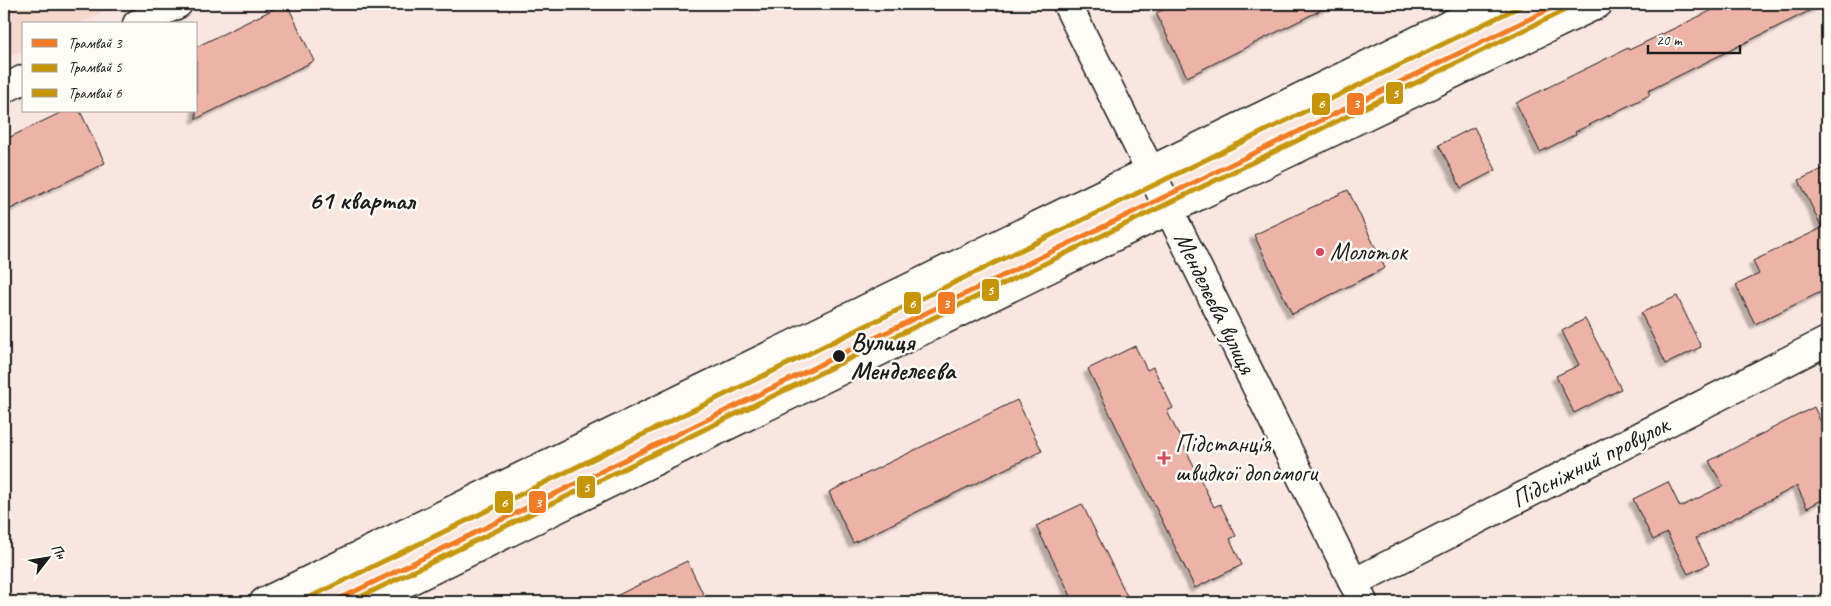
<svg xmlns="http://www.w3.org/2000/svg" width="1831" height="606" font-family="Caveat,sans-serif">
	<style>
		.built { fill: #f5d7ce }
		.building { fill: #edb3a6; stroke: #1c1c1c; filter: url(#shadow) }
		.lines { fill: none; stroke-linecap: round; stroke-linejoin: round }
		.minor-casing { stroke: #1c1c1c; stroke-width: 31 }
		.secondary-casing { stroke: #1c1c1c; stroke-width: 31 }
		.minor { stroke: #fdfcf7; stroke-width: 28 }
		.secondary { stroke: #fdfcf7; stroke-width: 28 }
		.tram-1-casing { stroke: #fdfcf7; stroke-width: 9 }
		.tram-2-casing { stroke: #fdfcf7; stroke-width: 9 }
		.tram-3-casing { stroke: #fdfcf7; stroke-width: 9 }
		.tram-1 { stroke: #f37b24; stroke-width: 5 }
		.tram-2 { stroke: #c69607; stroke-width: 5 }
		.tram-3 { stroke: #c69607; stroke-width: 5 }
		.poi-dot { fill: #d1495b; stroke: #fdfcf7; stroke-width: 2 }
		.stop-dot { fill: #1c1c1c; stroke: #fdfcf7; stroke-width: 2 }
		.labels { text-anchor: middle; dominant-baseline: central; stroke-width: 5; stroke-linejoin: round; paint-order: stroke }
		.poi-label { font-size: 25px; fill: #1c1c1c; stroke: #fdfcf7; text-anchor: start }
		.street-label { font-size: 25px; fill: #1c1c1c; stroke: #fdfcf7 }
		.stop-label { font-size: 25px; font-weight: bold; fill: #1c1c1c; stroke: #fdfcf7; text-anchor: start }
		.neighbourhood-label { font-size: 26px; font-weight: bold; fill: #1c1c1c; stroke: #fdfcf7 }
		.line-badge { stroke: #fdfcf7; stroke-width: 2 }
		.badge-label { font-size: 14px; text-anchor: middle; font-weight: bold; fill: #fff }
	</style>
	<defs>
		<filter id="shadow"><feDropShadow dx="-4.5" dy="4.5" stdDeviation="1" flood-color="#0004"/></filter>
	</defs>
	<rect width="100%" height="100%" fill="#f8e6df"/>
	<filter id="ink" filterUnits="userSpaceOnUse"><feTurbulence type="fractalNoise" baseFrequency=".02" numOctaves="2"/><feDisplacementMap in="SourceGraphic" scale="10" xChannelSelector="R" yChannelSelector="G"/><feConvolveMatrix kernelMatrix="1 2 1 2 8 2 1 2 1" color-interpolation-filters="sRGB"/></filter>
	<g filter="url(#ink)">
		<polygon class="built" points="4,4 119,4 78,24 24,24 24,50 4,60"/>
		<g class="building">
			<polygon points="284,4 287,4 314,61 196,119 196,47"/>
			<polygon points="1175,4 1333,4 1187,77 1156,13"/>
			<polygon points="1725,4 1823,4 1648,91 1650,95 1575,132 1576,134 1540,152 1516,103 1628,48 1629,50"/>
			<polygon points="64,111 80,111 105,163 4,212 4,140"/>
			<polygon points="1474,127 1496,170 1461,188 1439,145"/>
			<polygon points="1827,167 1827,289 1755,324 1736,285 1759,274 1753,261 1822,228 1799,180"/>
			<polygon points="1348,190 1385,268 1292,314 1254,235"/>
			<polygon points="1677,296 1701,347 1666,364 1641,313"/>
			<polygon points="1585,319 1621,389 1574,413 1556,376 1579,365 1562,331"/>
			<polygon points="1135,346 1147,370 1153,367 1173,408 1167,411 1214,507 1220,504 1236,536 1230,539 1242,565 1195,588 1088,369"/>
			<polygon points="1017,400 1042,451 853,543 829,492"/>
			<polygon points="1814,407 1827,435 1827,497 1807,508 1797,486 1696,538 1709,564 1688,574 1667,533 1653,540 1633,499 1668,482 1680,507 1723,486 1709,461"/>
			<polygon points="1082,504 1130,602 1074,602 1036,526"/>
			<polygon points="687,561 707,602 604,602"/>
		</g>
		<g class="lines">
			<g class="minor-casing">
				<g id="minor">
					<polyline points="1067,4 1150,170"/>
					<polyline points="137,24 178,4"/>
					<polyline points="4,89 24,79"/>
					<polyline points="1169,210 1363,602"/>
					<polyline points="1353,583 1827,341"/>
				</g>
			</g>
			<g class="secondary-casing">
				<g id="secondary">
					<polyline points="1150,170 1169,210"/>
					<polyline points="264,602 1492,4"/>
					<polyline points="366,602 1169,210 1598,4"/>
				</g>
			</g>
			<use href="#minor" class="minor"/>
			<use href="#secondary" class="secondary"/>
			<g class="tram-1-casing">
				<polyline id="tram-1" points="333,602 1560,4"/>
			</g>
			<g class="tram-2-casing">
				<polyline id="tram-2" points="350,602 1563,11"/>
			</g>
			<g class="tram-3-casing">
				<polyline id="tram-3" points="300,602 1525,4"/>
			</g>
			<use href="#tram-1" class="tram-1"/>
			<use href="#tram-2" class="tram-2"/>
			<use href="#tram-3" class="tram-3"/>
		</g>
	</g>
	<g class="poi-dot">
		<circle cx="1320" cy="252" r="5"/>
		<path d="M1161.5 450.5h5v5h5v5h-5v5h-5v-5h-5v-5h5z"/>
	</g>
	<circle class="stop-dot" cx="839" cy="356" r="7"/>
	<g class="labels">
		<g class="poi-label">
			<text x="1330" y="252">Молоток</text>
			<text x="1175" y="444">Підстанція<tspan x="1175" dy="29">швидкої допомоги</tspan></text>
		</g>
		<g class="street-label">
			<text transform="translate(1215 303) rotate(64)">Менделєєва вулиця</text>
			<text transform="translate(1590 462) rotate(-27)">Підсніжний провулок</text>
		</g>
		<g class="stop-label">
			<text x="851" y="342">Вулиця<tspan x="851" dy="29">Менделєєва</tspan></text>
		</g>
		<g class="neighbourhood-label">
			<text x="362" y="200">61 квартал</text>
		</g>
	</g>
	<g class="line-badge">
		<rect x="1385" y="81" width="19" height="24" rx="5" fill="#c69607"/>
		<rect x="1311" y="92" width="20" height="24" rx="5" fill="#c69607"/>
		<rect x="1346" y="92" width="19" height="24" rx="5" fill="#f37b24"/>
		<rect x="981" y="278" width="19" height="24" rx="5" fill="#c69607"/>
		<rect x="903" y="291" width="19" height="24" rx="5" fill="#c69607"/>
		<rect x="937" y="291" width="19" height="24" rx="5" fill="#f37b24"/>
		<rect x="576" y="475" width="20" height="24" rx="5" fill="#c69607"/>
		<rect x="494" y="490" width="20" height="24" rx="5" fill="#c69607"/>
		<rect x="528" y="490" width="19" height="24" rx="5" fill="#f37b24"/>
	</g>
	<g class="badge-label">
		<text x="1395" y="98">5</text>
		<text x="1321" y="108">6</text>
		<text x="1356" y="108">3</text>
		<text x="990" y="295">5</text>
		<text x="912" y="308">6</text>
		<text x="946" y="308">3</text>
		<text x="586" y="492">5</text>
		<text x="504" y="507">6</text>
		<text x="538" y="507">3</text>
	</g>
	<rect width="1831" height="606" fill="none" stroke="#fdfcf7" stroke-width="20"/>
	<rect x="10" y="10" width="1811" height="586" fill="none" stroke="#1c1c1c" stroke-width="2" filter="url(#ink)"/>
	<rect x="22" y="22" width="175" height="90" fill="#fdfcf7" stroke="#a3a29f"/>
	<rect x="32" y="39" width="25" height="8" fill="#f37b24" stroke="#a3a29f"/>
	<text x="68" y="48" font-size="15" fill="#1c1c1c">Трамвай 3</text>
	<rect x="32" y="64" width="25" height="8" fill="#c69607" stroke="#a3a29f"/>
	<text x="68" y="72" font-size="15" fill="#1c1c1c">Трамвай 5</text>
	<rect x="32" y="89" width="25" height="8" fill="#c69607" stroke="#a3a29f"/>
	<text x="68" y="98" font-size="15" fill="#1c1c1c">Трамвай 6</text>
	<g transform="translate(48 558) rotate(59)" stroke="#fdfcf7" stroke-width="4" paint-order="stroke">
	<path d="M0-4L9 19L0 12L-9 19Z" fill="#1c1c1c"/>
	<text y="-8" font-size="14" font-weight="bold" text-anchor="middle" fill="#1c1c1c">Пн</text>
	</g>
	<path d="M1648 45v8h92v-8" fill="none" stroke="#1c1c1c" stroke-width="2.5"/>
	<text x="1656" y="45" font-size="15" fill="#1c1c1c" stroke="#fdfcf7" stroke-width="4" paint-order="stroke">20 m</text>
</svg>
